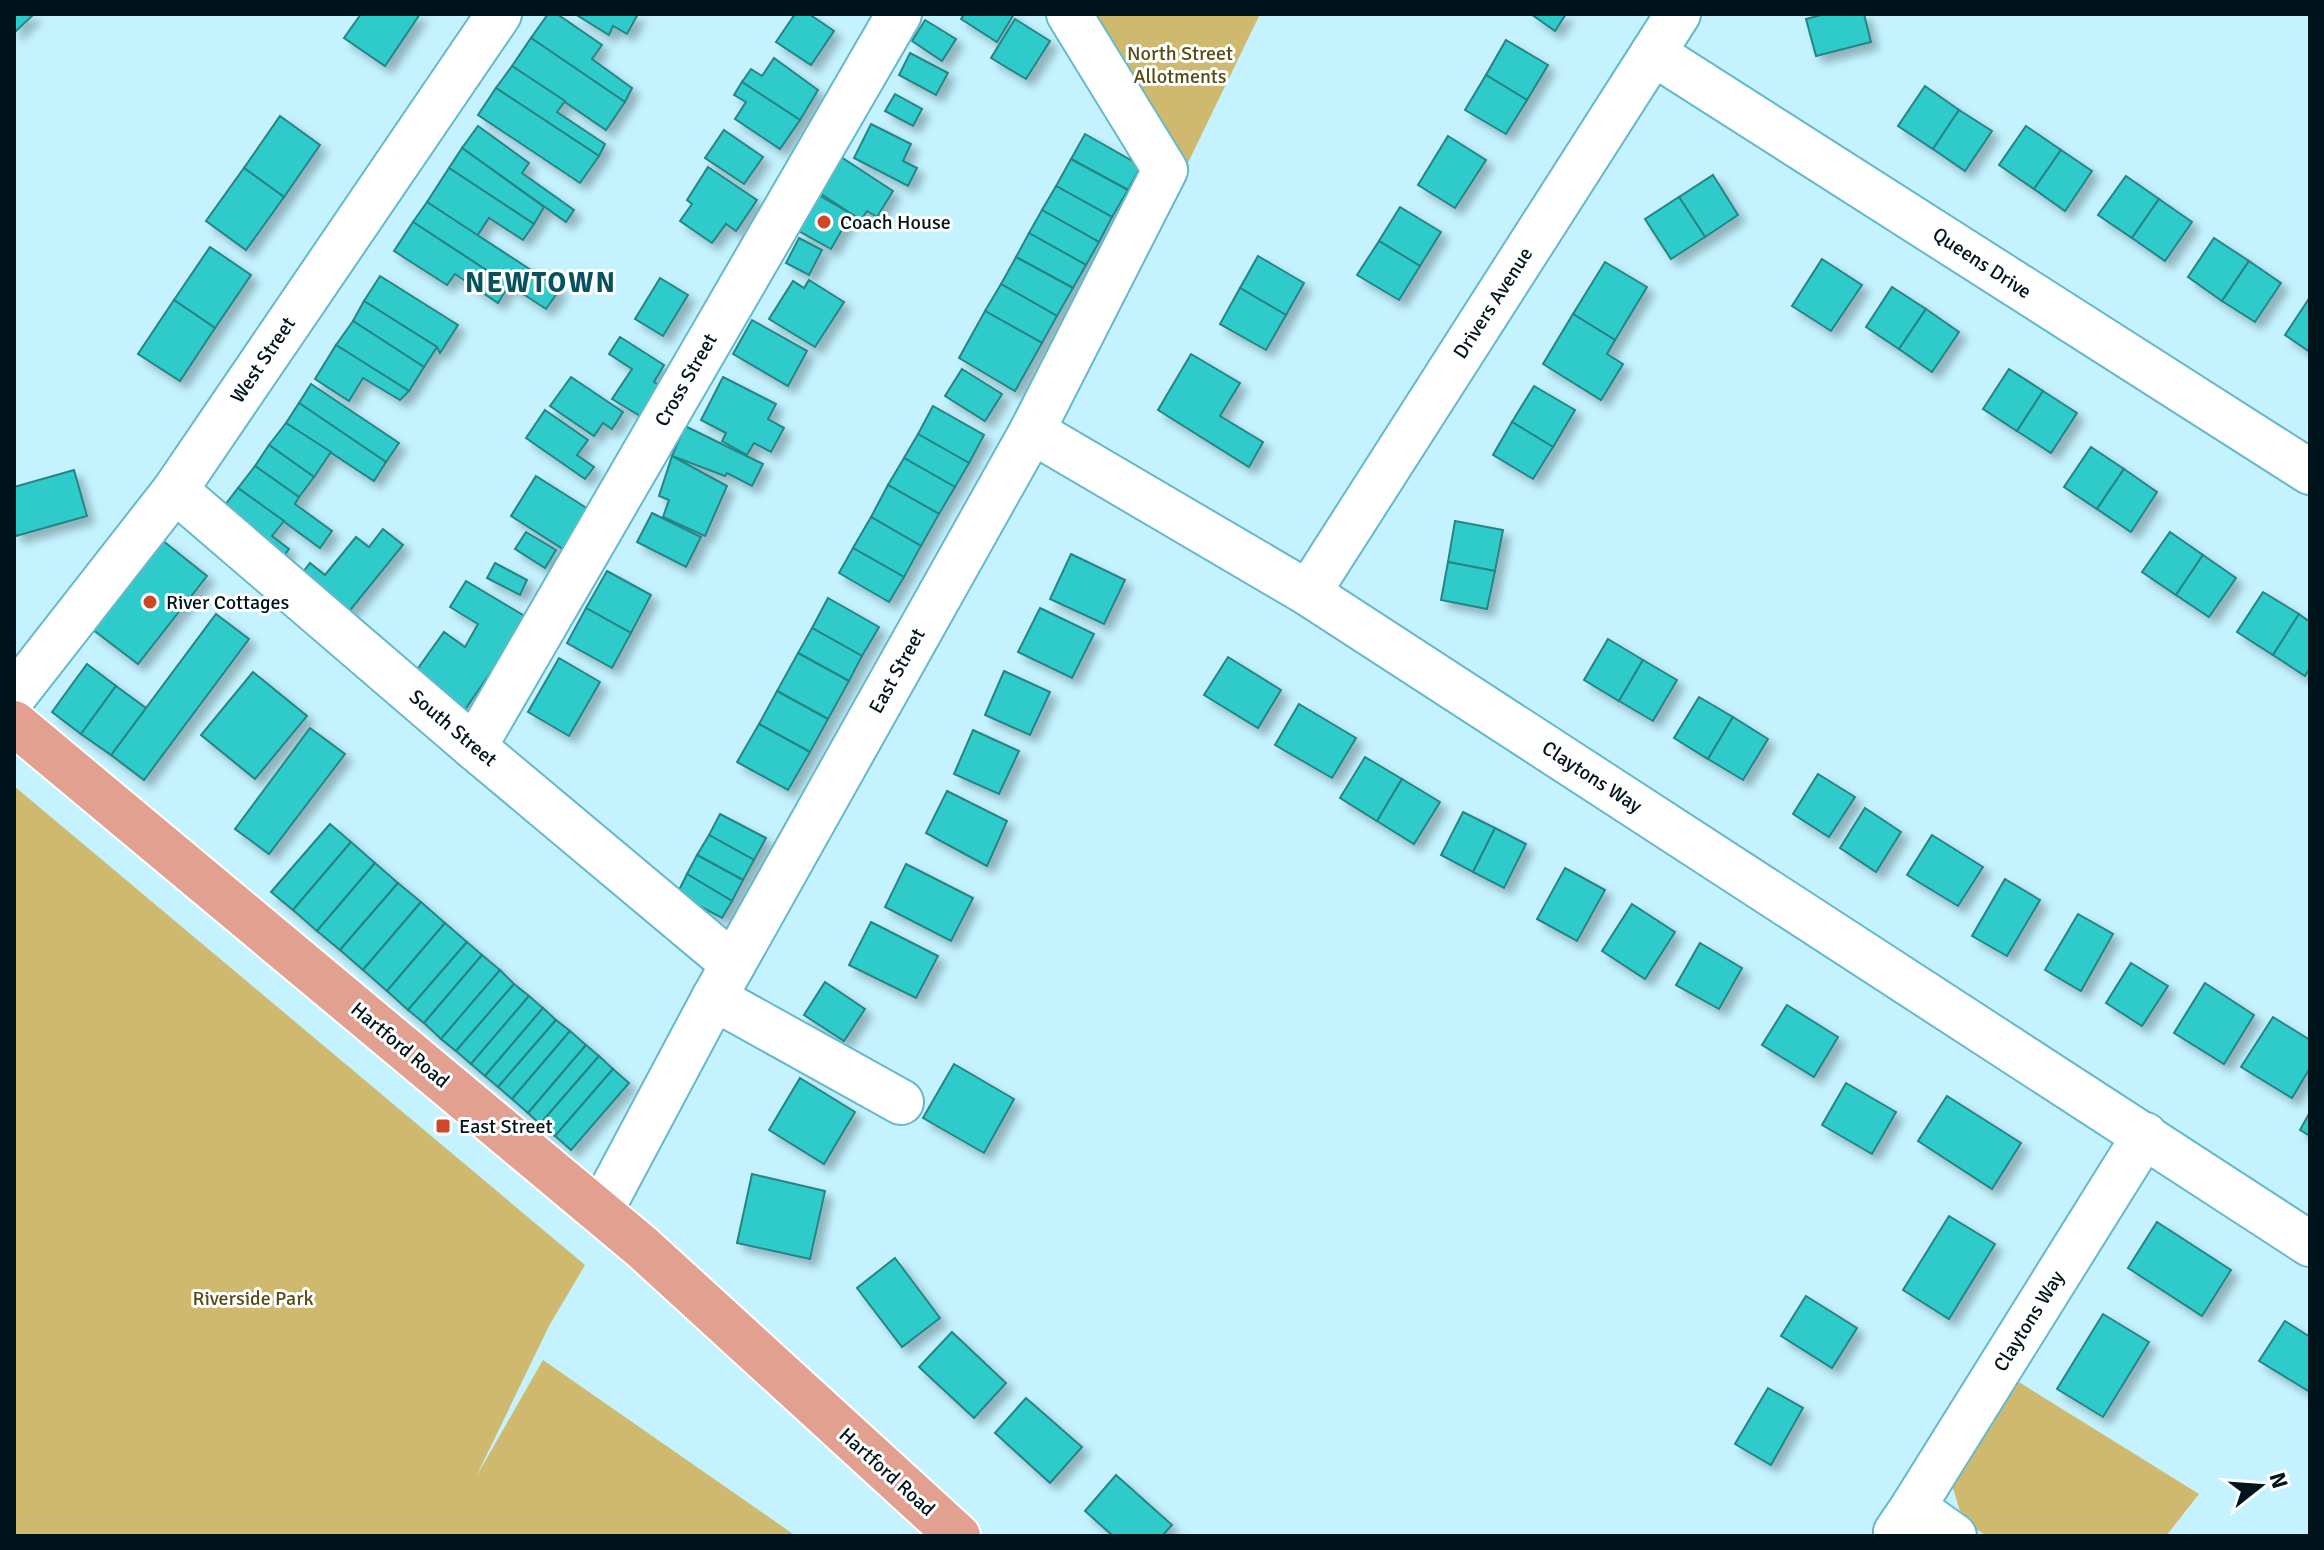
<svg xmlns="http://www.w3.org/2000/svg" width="2324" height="1550" font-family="Signika,sans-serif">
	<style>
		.green { fill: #ceb96f }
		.building { fill: #2ecbca; stroke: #278484; stroke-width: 2; filter: url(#shadow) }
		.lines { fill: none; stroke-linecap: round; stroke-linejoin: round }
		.minor-casing { stroke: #66b8cb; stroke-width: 48 }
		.major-casing { stroke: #fff; stroke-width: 48 }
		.minor { stroke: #fff; stroke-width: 44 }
		.major { stroke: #e2a091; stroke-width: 44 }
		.poi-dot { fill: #d04626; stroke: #fff; stroke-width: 3 }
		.labels { text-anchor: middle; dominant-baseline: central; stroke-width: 6; stroke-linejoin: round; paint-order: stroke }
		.park-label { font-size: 20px; fill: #594b15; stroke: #fff }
		.poi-label { font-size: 20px; fill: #00151b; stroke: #fff; text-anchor: start }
		.street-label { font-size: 20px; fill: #00151b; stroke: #fff }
		.district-label { font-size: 28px; font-weight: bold; letter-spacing: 2px; fill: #08515e; stroke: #fff }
	</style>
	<defs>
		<filter id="shadow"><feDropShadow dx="7" dy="7" stdDeviation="4" flood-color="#0004"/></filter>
	</defs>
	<rect width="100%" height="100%" fill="#c4f3ff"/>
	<g class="green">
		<polygon points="1090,14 1260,14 1185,169"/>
		<polygon points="14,786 585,1265 549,1326 476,1477 543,1360 796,1536 14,1536"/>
		<polygon points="2006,1374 2199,1494 2166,1536 1987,1536 1963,1521 1949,1475"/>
	</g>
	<g class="building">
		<polygon points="14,14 34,14 14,33"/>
		<polygon points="361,14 420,14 385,66 344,38"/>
		<polygon points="548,14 557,14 602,45 592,59 632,88 625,102 531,38"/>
		<polygon points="575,14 638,14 627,34 613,26 609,35"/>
		<polygon points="795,14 809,14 834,31 811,65 776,42"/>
		<polygon points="964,14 1014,14 997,42 961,19"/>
		<polygon points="1531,14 1566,14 1555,31"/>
		<polygon points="1825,14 1864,14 1871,42 1816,56 1806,19"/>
		<polygon points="1015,19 1050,41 1026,79 991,58"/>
		<polygon points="925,20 956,39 942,61 912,41"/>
		<polygon points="531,38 625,102 606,130 512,66"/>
		<polygon points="1506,40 1548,65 1527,100 1486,75"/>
		<polygon points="910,53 948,73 936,95 899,75"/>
		<polygon points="774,58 818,90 800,120 742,82 751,69 762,76"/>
		<polygon points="512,66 565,101 557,112 605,144 599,156 496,88"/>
		<polygon points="1486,75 1527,100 1506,134 1465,110"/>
		<polygon points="742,82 800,120 780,149 735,119 746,102 734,95"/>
		<polygon points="1925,86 1959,110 1933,149 1898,126"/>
		<polygon points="496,88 599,156 580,183 478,115"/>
		<polygon points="895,94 922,109 913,126 885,111"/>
		<polygon points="1959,110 1992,131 1965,171 1933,149"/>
		<polygon points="280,116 320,145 284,197 244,168"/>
		<polygon points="871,124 911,144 903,161 917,168 908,186 854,158"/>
		<polygon points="478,126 529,163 522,173 574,210 566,222 462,148"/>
		<polygon points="2026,126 2061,150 2034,189 1999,165"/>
		<polygon points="724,130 763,157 744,184 705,158"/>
		<polygon points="1085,134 1141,166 1128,190 1071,159"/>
		<polygon points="1448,136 1486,160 1455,208 1418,185"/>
		<polygon points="462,148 544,207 534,224 449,168"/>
		<polygon points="2061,150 2092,171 2065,211 2034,189"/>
		<polygon points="838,155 893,191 877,217 867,211 861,220 815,190"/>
		<polygon points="1071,159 1128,190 1112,217 1056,186"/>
		<polygon points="708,167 757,200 736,231 726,224 712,243 680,221 692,204 687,200"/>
		<polygon points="244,168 284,197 246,250 206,221"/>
		<polygon points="449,168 534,224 523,240 489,218 477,236 427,202"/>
		<polygon points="1713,175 1738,215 1705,237 1679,197"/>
		<polygon points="2126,176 2159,199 2132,238 2098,215"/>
		<polygon points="1056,186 1112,217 1099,242 1042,210"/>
		<polygon points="817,194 851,214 831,249 797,230"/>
		<polygon points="1679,197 1705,237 1671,259 1645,219"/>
		<polygon points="2159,199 2192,222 2165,261 2132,238"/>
		<polygon points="427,202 560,289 546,309 413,222"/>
		<polygon points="1400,207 1441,232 1420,266 1379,241"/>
		<polygon points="1042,210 1099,242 1086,265 1029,233"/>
		<polygon points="413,222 509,285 498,303 455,274 447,285 394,251"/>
		<polygon points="1029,233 1086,265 1073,288 1016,257"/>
		<polygon points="799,238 822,250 809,275 786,263"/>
		<polygon points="2214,238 2249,261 2222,301 2188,277"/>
		<polygon points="1379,241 1420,266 1399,300 1357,275"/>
		<polygon points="210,247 251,275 215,328 174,300"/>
		<polygon points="1258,256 1304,283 1286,315 1240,288"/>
		<polygon points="1016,257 1073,288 1057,316 1001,284"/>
		<polygon points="1822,259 1862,285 1831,331 1792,306"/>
		<polygon points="2249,261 2281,283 2255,322 2222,301"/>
		<polygon points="1605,262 1647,287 1615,340 1573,314"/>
		<polygon points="380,276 458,325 440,353 437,347 364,301"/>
		<polygon points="660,278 688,295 663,336 635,319"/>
		<polygon points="809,280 844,302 815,347 769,319 793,281 804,288"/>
		<polygon points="1001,284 1057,316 1042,343 985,311"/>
		<polygon points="1892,287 1926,309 1899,349 1866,327"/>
		<polygon points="1240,288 1286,315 1266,350 1220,324"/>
		<polygon points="2310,297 2310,352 2285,335"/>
		<polygon points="174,300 215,328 180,381 138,354"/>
		<polygon points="364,301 437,347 424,367 353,321"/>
		<polygon points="1926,309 1959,332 1932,372 1899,349"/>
		<polygon points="985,311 1042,343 1015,391 959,358"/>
		<polygon points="1573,314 1615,340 1607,354 1623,364 1601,400 1543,364"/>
		<polygon points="752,320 807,351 788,386 733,354"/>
		<polygon points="353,321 424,367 409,391 336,345"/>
		<polygon points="620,337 664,365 654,382 659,385 640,416 612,399 632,369 609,354"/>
		<polygon points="336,345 409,391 400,400 363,378 349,401 315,379"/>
		<polygon points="1191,354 1240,383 1220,416 1263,442 1249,467 1158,410"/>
		<polygon points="962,369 1002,394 985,421 945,396"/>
		<polygon points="2009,369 2043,391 2017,431 1983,409"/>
		<polygon points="571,377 623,412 612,429 603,423 594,436 550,406"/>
		<polygon points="723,377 776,404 768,419 784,428 771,452 754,443 747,455 722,441 726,433 701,420"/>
		<polygon points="311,384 399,443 386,462 299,403"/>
		<polygon points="1534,386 1575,410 1553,447 1512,422"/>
		<polygon points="2043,391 2077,413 2051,453 2017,431"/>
		<polygon points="299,403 386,462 374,481 286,423"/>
		<polygon points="933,406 984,435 969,463 918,434"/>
		<polygon points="545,410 588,440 577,455 594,467 585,479 526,438"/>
		<polygon points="1512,422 1553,447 1533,479 1493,455"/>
		<polygon points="286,423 331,452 314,477 269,445"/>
		<polygon points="685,426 763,464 752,486 727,473 725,476 672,456"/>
		<polygon points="918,434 969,463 955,487 904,458"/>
		<polygon points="269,445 314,477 299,497 255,466"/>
		<polygon points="2091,447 2124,469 2097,509 2064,487"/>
		<polygon points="672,456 727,486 705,536 663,517 669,500 659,496"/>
		<polygon points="904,458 955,487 939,514 888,485"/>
		<polygon points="255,466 299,497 295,504 332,531 320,548 238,488"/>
		<polygon points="2124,469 2157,492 2131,532 2097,509"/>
		<polygon points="74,470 87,516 16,536 14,528 14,487"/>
		<polygon points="536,476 588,509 563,549 511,516"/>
		<polygon points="888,485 939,514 921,546 871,517"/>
		<polygon points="238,488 284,521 272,536 289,549 281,560 219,513"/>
		<polygon points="652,513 701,537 686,567 637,542"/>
		<polygon points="871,517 921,546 904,577 853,548"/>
		<polygon points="1455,521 1503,530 1495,571 1448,562"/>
		<polygon points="383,529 403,545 347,614 300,576 310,563 325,575 356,537 369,547"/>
		<polygon points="526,532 556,550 545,568 515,549"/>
		<polygon points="2170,532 2203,555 2176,595 2142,572"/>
		<polygon points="162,540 207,576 138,664 92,629"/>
		<polygon points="853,548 904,577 889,602 839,573"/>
		<polygon points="1071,554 1125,580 1104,624 1050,599"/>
		<polygon points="2203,555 2236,578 2209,617 2176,595"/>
		<polygon points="1448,562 1495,571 1487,609 1441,600"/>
		<polygon points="495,563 527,580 520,595 487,578"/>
		<polygon points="607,571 651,595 631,633 586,608"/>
		<polygon points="466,581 528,618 464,711 416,671 444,632 465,647 478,624 450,607"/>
		<polygon points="2263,592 2299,614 2273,655 2237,632"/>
		<polygon points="828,598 879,627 862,656 812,628"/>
		<polygon points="586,608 631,633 612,668 567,643"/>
		<polygon points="1040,608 1094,634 1072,678 1018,652"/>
		<polygon points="216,614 249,639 144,780 111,755"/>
		<polygon points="2299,614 2310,622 2310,668 2305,676 2273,655"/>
		<polygon points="812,628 862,656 849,681 798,653"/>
		<polygon points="1608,639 1643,660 1619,701 1584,680"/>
		<polygon points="798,653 849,681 828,719 777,691"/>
		<polygon points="1228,657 1281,690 1258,728 1204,695"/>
		<polygon points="559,658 600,682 569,736 528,712"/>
		<polygon points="1643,660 1677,680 1653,721 1619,701"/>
		<polygon points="87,664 116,686 81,734 52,712"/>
		<polygon points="1004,671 1050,692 1030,735 985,715"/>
		<polygon points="253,672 307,716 255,779 201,735"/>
		<polygon points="116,686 146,708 111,755 81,734"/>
		<polygon points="777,691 828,719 810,752 759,724"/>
		<polygon points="1699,697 1733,717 1708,759 1674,738"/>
		<polygon points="1299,704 1356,738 1332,778 1275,745"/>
		<polygon points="1733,717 1768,739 1743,780 1708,759"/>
		<polygon points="759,724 810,752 788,790 737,762"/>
		<polygon points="310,728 345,754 269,854 235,829"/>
		<polygon points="973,730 1019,751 999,794 954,774"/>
		<polygon points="1365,757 1402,779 1377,821 1340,798"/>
		<polygon points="1818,774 1855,797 1829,837 1793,814"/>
		<polygon points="1402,779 1440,802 1414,844 1377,821"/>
		<polygon points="947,791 1007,821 987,866 926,833"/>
		<polygon points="1865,808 1901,832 1876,872 1840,848"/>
		<polygon points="1463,812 1495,828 1473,872 1441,855"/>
		<polygon points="720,814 766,838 754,860 709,835"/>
		<polygon points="330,824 351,842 293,910 271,892"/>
		<polygon points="1495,828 1526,844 1504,888 1473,872"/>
		<polygon points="709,835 754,860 743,880 697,855"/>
		<polygon points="1932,835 1983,867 1958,906 1907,875"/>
		<polygon points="351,842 375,863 317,931 293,910"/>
		<polygon points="697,855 743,880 732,901 687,874"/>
		<polygon points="375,863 398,883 340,950 317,931"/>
		<polygon points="906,864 973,898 951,941 885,907"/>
		<polygon points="1565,868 1605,890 1577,941 1537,919"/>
		<polygon points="687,874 732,901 722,918 677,894"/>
		<polygon points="2005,879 2040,900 2007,956 1972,936"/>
		<polygon points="398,883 421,902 363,970 340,950"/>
		<polygon points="421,902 445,923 387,991 363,970"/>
		<polygon points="1632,904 1675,932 1645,979 1602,951"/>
		<polygon points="2078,914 2113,934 2081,991 2045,970"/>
		<polygon points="871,922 938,956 916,998 849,965"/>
		<polygon points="445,923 467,942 408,1010 387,991"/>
		<polygon points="467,942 482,955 424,1023 408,1010"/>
		<polygon points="1700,943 1742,968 1719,1009 1676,985"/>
		<polygon points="482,955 500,970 441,1039 424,1023"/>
		<polygon points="2131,963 2168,986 2142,1026 2106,1003"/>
		<polygon points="500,970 514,984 456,1051 441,1039"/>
		<polygon points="825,982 865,1009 844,1041 804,1015"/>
		<polygon points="2205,983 2254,1015 2224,1064 2174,1033"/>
		<polygon points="514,984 529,996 471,1064 456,1051"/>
		<polygon points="529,996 543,1008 485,1076 471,1064"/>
		<polygon points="1787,1005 1838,1037 1814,1077 1762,1045"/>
		<polygon points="543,1008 556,1020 498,1087 485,1076"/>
		<polygon points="2273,1017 2310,1040 2310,1068 2292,1098 2241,1067"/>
		<polygon points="556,1020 570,1031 512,1099 498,1087"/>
		<polygon points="570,1031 586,1045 528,1113 512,1099"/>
		<polygon points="586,1045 599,1056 540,1124 528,1113"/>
		<polygon points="599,1056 613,1069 555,1136 540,1124"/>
		<polygon points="954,1064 1014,1099 984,1153 923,1118"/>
		<polygon points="613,1069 629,1083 571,1150 555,1136"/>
		<polygon points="800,1078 855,1112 824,1164 769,1130"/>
		<polygon points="1846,1083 1896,1112 1872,1154 1822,1125"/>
		<polygon points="1947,1096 2021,1143 1992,1189 1918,1141"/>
		<polygon points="2310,1112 2310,1136 2300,1130"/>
		<polygon points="752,1174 825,1191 810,1259 737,1243"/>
		<polygon points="1949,1216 1995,1244 1949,1319 1903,1290"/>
		<polygon points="2157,1222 2231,1270 2202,1316 2128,1268"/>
		<polygon points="895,1258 940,1318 902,1347 857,1288"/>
		<polygon points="1806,1296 1857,1328 1832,1368 1781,1336"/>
		<polygon points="2103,1314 2149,1342 2103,1417 2057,1389"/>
		<polygon points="2285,1321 2310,1337 2310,1392 2259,1361"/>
		<polygon points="952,1332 1006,1383 974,1418 919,1367"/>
		<polygon points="1768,1388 1803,1408 1771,1465 1735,1444"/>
		<polygon points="1026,1398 1082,1447 1050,1483 995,1433"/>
		<polygon points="1116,1475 1172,1525 1162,1536 1113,1536 1085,1511"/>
	</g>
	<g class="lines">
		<g class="minor-casing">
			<g id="minor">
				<polyline points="1653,53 2310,472"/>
				<polyline points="1032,431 1308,593 2310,1244"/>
				<polyline points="175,490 474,747 733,964"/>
				<polyline points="1308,593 1678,14"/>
				<polyline points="14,696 175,490 499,14"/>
				<polyline points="474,747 899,14"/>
				<polyline points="714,998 901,1102"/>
				<polyline points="600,1212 714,998 1032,431 1165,170 1069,14"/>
				<polyline points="1913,1507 1954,1536"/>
				<polyline points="1896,1532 1913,1507 2145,1135"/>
			</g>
		</g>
		<g class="major-casing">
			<polyline id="major" points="14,723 642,1247 958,1536"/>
		</g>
		<use href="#minor" class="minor"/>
		<use href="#major" class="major"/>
	</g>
	<g class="poi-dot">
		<circle cx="824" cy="222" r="8"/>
		<circle cx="150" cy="602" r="8"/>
		<rect x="435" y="1118" width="16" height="16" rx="4"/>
	</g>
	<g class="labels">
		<g class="park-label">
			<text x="1180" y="53">North Street<tspan x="1180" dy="23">Allotments</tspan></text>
			<text x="253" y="1298">Riverside Park</text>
		</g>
		<g class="poi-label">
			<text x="840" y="222">Coach House</text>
			<text x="166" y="602">River Cottages</text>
			<text x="459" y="1126">East Street</text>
		</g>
		<g class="street-label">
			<text transform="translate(1982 263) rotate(33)">Queens Drive</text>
			<text transform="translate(1493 303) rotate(-57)">Drivers Avenue</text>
			<text transform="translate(263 360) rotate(-56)">West Street</text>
			<text transform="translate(686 380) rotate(-60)">Cross Street</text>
			<text transform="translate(897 671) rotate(-61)">East Street</text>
			<text transform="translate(453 728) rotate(40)">South Street</text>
			<text transform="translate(1592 777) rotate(33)">Claytons Way</text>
			<text transform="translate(400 1045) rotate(40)">Hartford Road</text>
			<text transform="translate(2029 1321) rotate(-58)">Claytons Way</text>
			<text transform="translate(887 1472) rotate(42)">Hartford Road</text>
		</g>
		<g class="district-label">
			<text x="541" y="283">NEWTOWN</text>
		</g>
	</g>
	<rect width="2324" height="1550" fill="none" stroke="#00151b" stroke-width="32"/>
	<g transform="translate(2260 1486) rotate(73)" stroke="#ffffff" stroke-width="6" paint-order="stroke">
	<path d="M0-6L14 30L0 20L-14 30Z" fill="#00151b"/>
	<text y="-12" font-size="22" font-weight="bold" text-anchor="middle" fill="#00151b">N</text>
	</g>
</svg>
